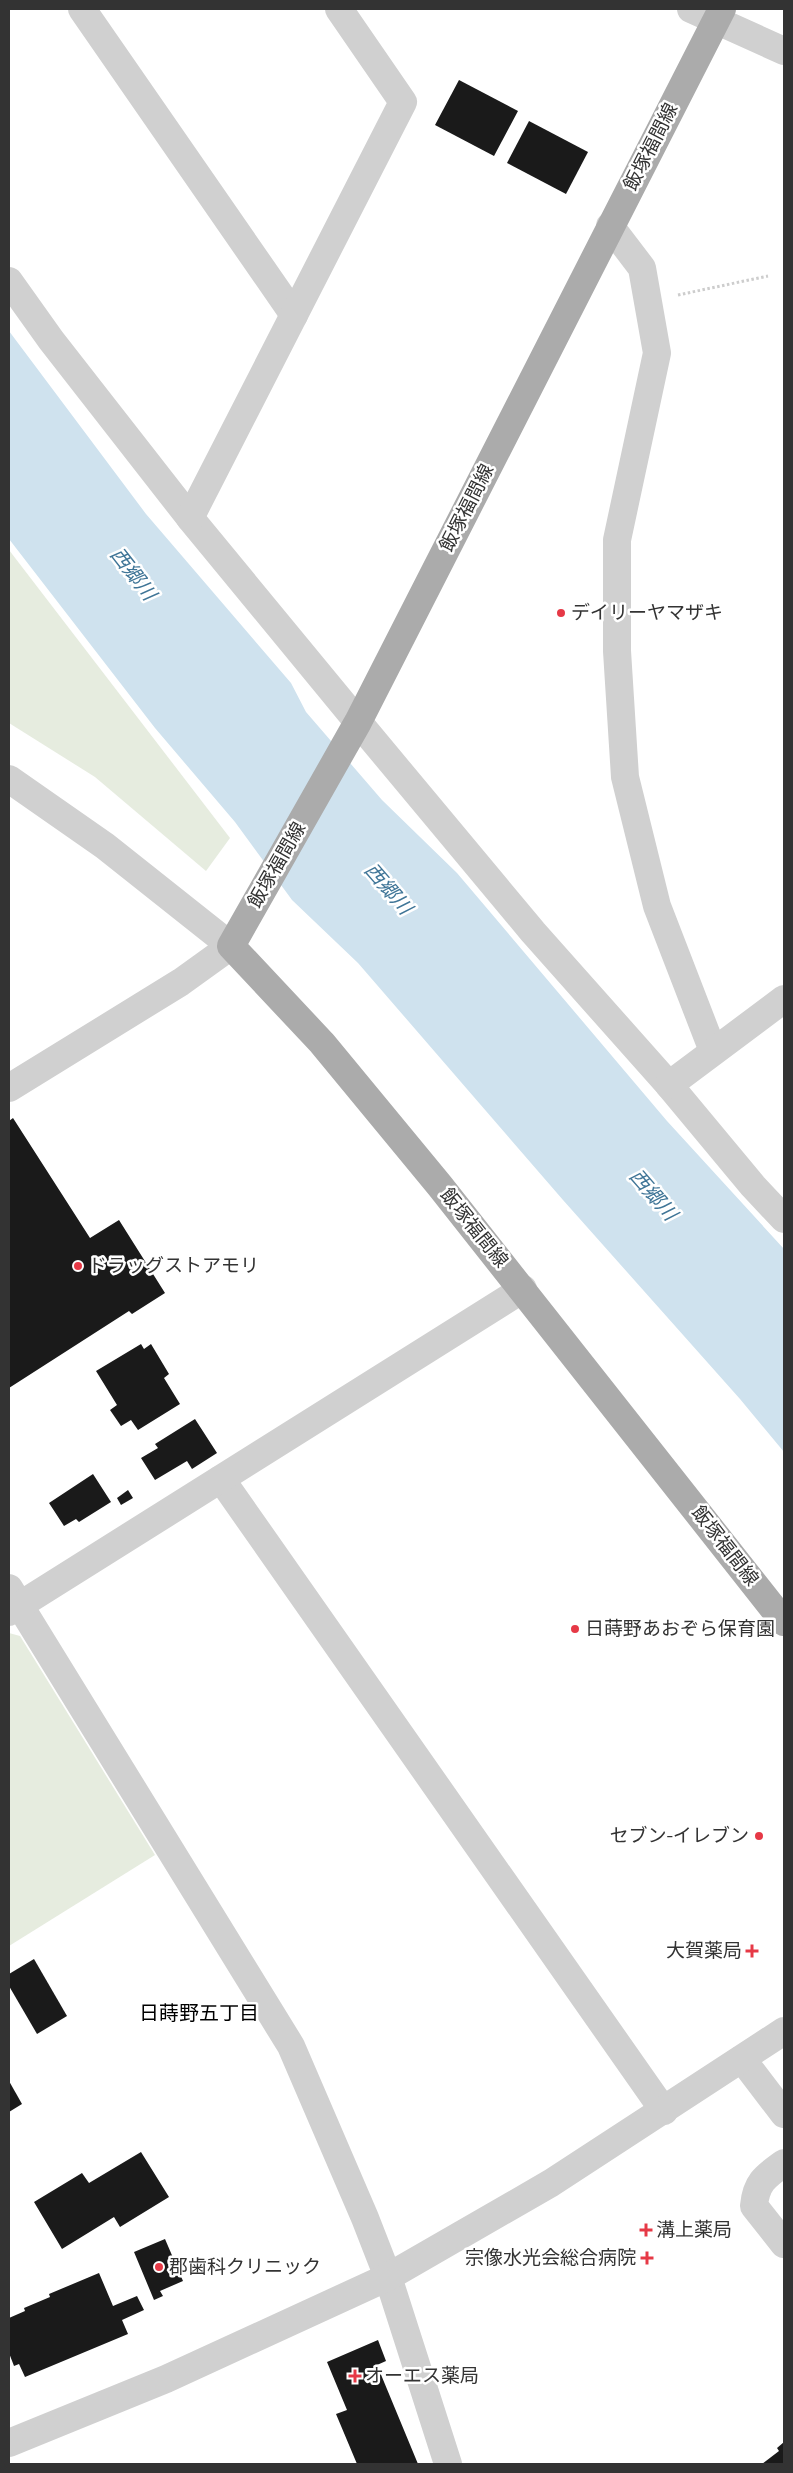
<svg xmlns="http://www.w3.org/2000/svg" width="793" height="2473" font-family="Karla,'Noto Sans JP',sans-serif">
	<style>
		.green { fill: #e6ecdf }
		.water { fill: #cfe2ee }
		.building { fill: #1a1a1a }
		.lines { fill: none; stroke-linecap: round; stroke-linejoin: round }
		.path { stroke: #cdcdcd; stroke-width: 3; stroke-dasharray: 2.5 2.5; stroke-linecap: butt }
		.minor { stroke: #d0d0d0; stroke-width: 28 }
		.major { stroke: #ababab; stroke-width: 28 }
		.poi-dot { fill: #e63946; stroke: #fff; stroke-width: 2 }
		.labels { text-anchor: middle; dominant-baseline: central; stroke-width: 5; stroke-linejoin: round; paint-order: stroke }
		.street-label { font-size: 19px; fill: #333; stroke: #fff }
		.poi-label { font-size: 19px; fill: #333; stroke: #fff; text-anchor: start }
		.water-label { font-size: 20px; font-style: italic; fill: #3f7597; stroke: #fff }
		.neighbourhood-label { font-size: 20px; fill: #000; stroke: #fff }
	</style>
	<rect width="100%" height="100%" fill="#fff"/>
	<g class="green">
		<polygon points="9,550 230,838 206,871 95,777 9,723"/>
		<polygon points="9,1633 20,1636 155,1855 9,1946"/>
	</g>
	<polygon class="water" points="9,331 146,514 291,683 306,712 382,800 457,873 667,1121 784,1249 784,1452 740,1399 563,1200 358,963 292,900 235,822 155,728 9,539"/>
	<g class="building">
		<polygon points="459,80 518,111 494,156 435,125"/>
		<polygon points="529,121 588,152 566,194 507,163"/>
		<polygon points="13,1118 90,1238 119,1220 165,1293 132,1314 129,1311 9,1388 9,1121"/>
		<polygon points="141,1344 144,1349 151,1344 169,1374 164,1378 180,1404 138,1430 131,1420 121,1426 110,1410 117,1405 96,1371"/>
		<polygon points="195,1419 217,1453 192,1469 187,1461 155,1480 141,1458 158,1448 155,1444"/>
		<polygon points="93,1474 111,1502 79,1522 76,1519 64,1526 49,1503"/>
		<polygon points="128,1490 133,1498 121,1505 117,1498"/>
		<polygon points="34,1959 67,2016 37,2034 9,1986 9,1974"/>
		<polygon points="9,2081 22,2104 9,2112"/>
		<polygon points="141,2152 169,2197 120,2227 114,2217 62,2249 34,2202 82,2173 89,2183"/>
		<polygon points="165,2239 183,2281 160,2291 163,2296 154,2300 134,2252"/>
		<polygon points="99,2273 113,2306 137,2296 144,2310 122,2320 128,2334 25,2377 19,2364 14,2366 9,2353 9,2318 25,2311 24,2308 50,2297 49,2294"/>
		<polygon points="378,2340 386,2361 377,2365 418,2464 357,2464 336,2414 347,2410 327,2362"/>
		<polygon points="784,2442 784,2464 762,2464 779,2451 777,2448"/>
	</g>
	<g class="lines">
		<polyline class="path" points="678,295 768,276"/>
		<g class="minor">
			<polyline points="82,9 294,315"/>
			<polyline points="691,9 784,51"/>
			<polyline points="610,226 642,268 657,353 617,540 617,651 625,777 657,906 713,1051"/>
			<polyline points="9,281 51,340 190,518 358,722 533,932 669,1085 753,1186 784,1219"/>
			<polyline points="190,518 403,102 339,9"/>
			<polyline points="9,779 105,846 231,946 181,982 9,1088"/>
			<polyline points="669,1085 784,999"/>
			<polyline points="221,1479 664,2111"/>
			<polyline points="9,1588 291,2046 365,2218 388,2277 448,2464"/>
			<polyline points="9,1612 523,1289"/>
			<polyline points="742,2059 784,2114"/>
			<path d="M784 2163C766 2176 756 2182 754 2206L784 2244"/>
			<polyline points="9,2443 166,2379 388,2277 551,2183 784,2031"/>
		</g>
		<polyline class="major" points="722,9 358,722 231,946 322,1043 440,1186 784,1622"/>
	</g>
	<g class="poi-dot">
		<circle cx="561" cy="613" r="5"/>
		<circle cx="78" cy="1266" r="5"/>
		<circle cx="575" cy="1629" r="5"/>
		<circle cx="759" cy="1836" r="5"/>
		<path d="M749.5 1943.5h5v5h5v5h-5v5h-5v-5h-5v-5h5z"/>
		<path d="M643.5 2222.5h5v5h5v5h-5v5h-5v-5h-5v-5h5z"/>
		<path d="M644.5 2250.5h5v5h5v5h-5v5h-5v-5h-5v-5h5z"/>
		<circle cx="159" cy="2267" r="5"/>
		<path d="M352.5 2368.5h5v5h5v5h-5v5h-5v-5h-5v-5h5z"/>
	</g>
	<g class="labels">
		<g class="street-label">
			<text transform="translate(651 147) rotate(-63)">飯塚福間線</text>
			<text transform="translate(467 508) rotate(-63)">飯塚福間線</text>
			<text transform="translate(277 865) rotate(-60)">飯塚福間線</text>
			<text transform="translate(474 1228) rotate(51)">飯塚福間線</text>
			<text transform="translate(725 1546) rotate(52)">飯塚福間線</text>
		</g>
		<g class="poi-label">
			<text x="571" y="613">デイリーヤマザキ</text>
			<text x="88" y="1266">ドラッグストアモリ</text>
			<text x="585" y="1629">日蒔野あおぞら保育園</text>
			<text x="749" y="1836" text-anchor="end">セブン-イレブン</text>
			<text x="742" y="1951" text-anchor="end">大賀薬局</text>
			<text x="656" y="2230">溝上薬局</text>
			<text x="636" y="2258" text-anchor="end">宗像水光会総合病院</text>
			<text x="169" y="2267">郡歯科クリニック</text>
			<text x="365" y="2376">オーエス薬局</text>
		</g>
		<g class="water-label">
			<text transform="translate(133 574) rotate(52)">西郷川</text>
			<text transform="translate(388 889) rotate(49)">西郷川</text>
			<text transform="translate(653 1195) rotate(49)">西郷川</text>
		</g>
		<g class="neighbourhood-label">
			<text x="199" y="2013">日蒔野五丁目</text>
		</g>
	</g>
	<rect width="793" height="2473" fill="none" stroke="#333333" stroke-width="20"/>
</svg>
